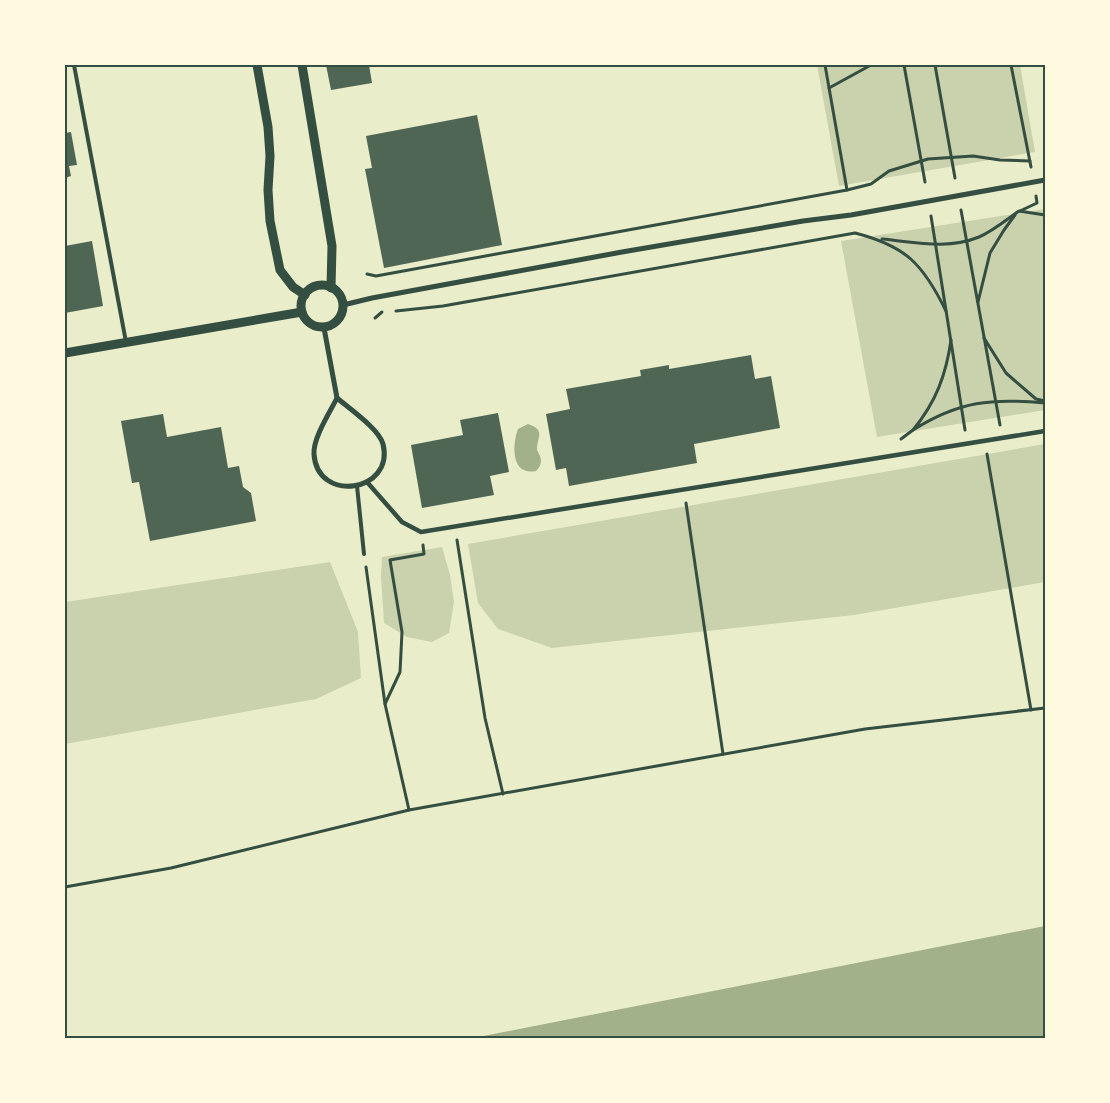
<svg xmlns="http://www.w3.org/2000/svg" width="1110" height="1103" font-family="Rubik,sans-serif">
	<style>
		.green { fill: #cad2ad }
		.water { fill: #a3b18a }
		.building { fill: #4f6655 }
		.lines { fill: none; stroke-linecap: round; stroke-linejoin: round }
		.path { stroke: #344e41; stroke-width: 3 }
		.service { stroke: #344e41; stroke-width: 4 }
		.pedestrian { stroke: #344e41; stroke-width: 4.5 }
		.minor { stroke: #344e41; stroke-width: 5 }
		.tertiary { stroke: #344e41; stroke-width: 9 }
		.neatline { fill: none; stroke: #344e41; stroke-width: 2 }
	</style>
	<rect width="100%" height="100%" fill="#e9edc9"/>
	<g class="green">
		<polygon points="817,65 1020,65 1035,152 839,186"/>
		<polygon points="1045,209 1045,410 877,437 841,241"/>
		<polygon points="1045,444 1045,582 854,615 552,648 498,629 478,603 468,544"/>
		<polygon points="442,547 450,575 454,602 449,633 432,642 407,637 384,623 381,576 382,557"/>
		<polygon points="330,562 358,632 361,678 316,699 65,744 65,602"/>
	</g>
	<g class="water">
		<path d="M528 424C546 430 537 437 537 450 542 458 543 464 536 471 511 476 512 445 518 429Z"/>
		<polygon points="1045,926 1045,1038 473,1038"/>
	</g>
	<g class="building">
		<polygon points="326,65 369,65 372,83 331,90"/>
		<polygon points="477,115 502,245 384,268 365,169 372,168 366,136"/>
		<polygon points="71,132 77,165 69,166 71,176 65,178 65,133"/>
		<polygon points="92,241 103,306 65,313 65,246"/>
		<polygon points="751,355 755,379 771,376 780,428 694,444 697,463 569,486 566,468 556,470 546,414 570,409 566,389 641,376 640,370 669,365 669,369"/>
		<polygon points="498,413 509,472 490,476 494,495 422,508 411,445 463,435 460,420"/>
		<polygon points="163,414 167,437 221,427 228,468 239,466 243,487 251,493 256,521 150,541 139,482 132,483 121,421"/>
	</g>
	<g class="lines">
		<g class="path">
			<polyline points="825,65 847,190"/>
			<polyline points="904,65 925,182"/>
			<polyline points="935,65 955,178"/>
			<polyline points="1011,65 1031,167"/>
			<polyline points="829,88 871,65"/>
			<polyline points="961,210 1000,425"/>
			<polyline points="1020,211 1037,203 1036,196"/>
			<polyline points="931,216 965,430"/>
			<path d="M882 239C915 242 947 250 979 237 993 231 1006 220 1019 211L1045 215"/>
			<polyline points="367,274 376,276 847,190 871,184 889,171 928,159 973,156 1000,160 1030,161"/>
			<polyline points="978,302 990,253 1004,230 1015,215"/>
			<path d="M396 311 443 306 855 233C906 246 923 264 946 311"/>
			<polyline points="375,318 382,312"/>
			<polyline points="984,338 1006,373 1036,399 1045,401"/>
			<path d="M951 340C946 375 936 402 913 430 959 401 992 398 1045 403"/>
			<polyline points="901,439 913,430"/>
			<polyline points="987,454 1031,710"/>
			<polyline points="686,503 723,754"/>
			<polyline points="457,540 485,718 503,794"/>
			<polyline points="366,567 385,704 409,810"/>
			<polyline points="385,704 400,672 402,632 390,560 424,554 423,545"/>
			<polyline points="65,887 171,868 409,810 865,729 1045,708"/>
		</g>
		<g class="service">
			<polyline points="74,65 126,342"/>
			<polyline points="357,486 364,554"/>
		</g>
		<polyline class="pedestrian" points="367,482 402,522 421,532 1045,431"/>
		<g class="minor">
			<polyline points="343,305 372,298 622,252 803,221 851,215 1045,180"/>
			<polyline points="324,328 337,398"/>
			<path d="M337 398C350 409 379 429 383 444 395 492 317 504 314 454 313 438 330 412 337 398Z"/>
		</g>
		<g class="tertiary">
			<polyline points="257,65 268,127 270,156 268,190 270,221 280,270 293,287 305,295"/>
			<polyline points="302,65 332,246 331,288"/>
			<circle cx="322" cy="306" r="21"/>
			<polyline points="65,353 302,312"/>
		</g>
	</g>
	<rect width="1110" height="1103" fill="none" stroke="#fefae0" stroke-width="132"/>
	<rect x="66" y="66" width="978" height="971" class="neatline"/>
</svg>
